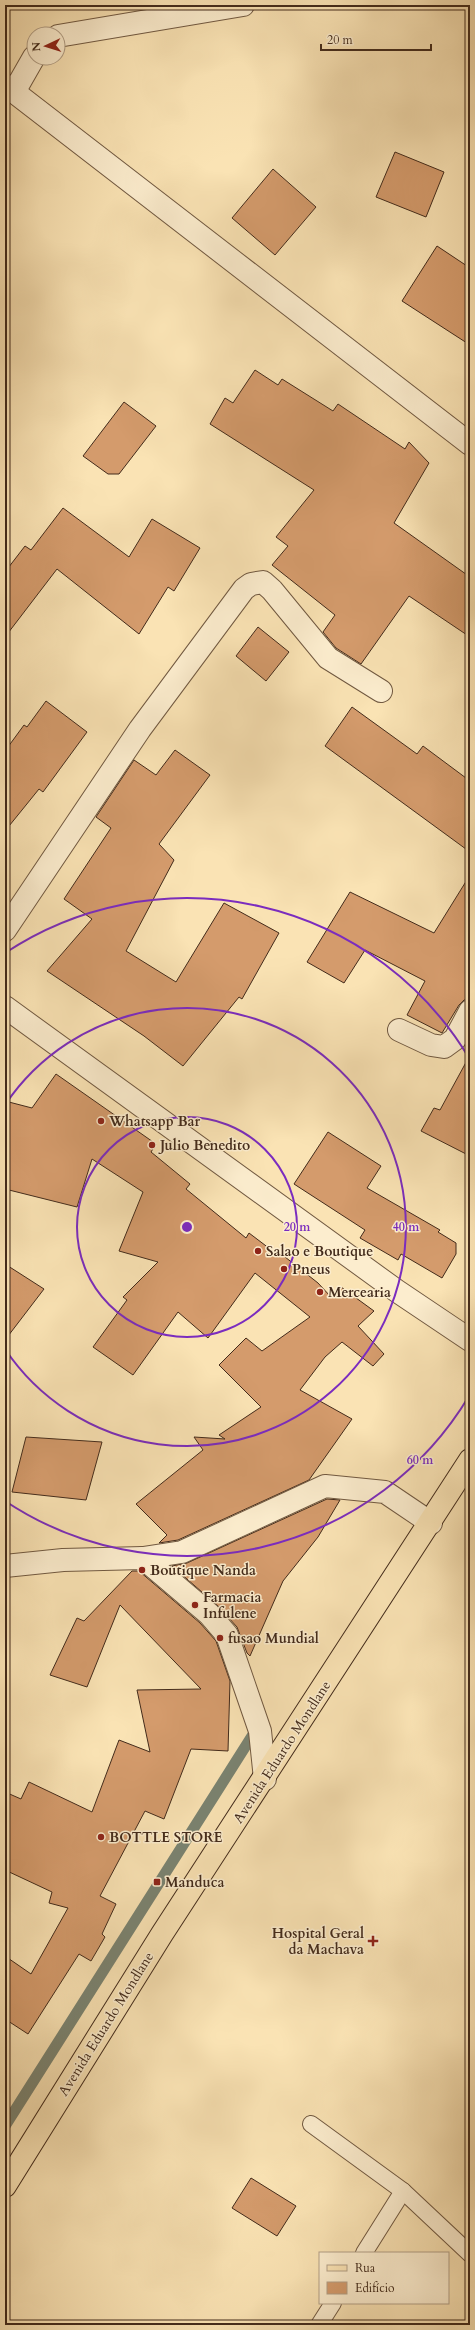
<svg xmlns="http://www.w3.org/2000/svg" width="475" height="2330" font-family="Cardo,serif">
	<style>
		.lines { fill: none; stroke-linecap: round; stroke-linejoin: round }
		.stream { stroke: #7a8371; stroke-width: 11 }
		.building { fill: #d49b6c; stroke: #432b1b }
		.service-casing { stroke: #715941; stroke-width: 18 }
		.minor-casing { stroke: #715941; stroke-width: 24 }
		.tertiary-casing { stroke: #715941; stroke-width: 24 }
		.primary-casing { stroke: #432b1b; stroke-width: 24 }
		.service { stroke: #fcedce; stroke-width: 16 }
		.minor { stroke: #fcedce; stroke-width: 22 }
		.tertiary { stroke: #fcedce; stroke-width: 22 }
		.primary { stroke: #fae3b4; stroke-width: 22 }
		.ring { fill: none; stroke: #7b2cbf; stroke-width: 2 }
		.poi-dot { fill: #8f2418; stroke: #fcedce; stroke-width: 1.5 }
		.labels { text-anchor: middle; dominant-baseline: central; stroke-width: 3; stroke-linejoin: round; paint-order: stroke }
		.poi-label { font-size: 14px; font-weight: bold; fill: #432b1b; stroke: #fcedce; text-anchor: start }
		.street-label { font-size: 14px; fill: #432b1b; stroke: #fcedce }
		.centre { fill: #7b2cbf; stroke: #fcedce; stroke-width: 2 }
		.ring-label { font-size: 12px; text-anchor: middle; font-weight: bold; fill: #7b2cbf; stroke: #fcedce; stroke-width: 3; stroke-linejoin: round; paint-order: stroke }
	</style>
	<rect width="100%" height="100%" fill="#fae3b4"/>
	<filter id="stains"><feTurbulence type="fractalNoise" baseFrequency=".005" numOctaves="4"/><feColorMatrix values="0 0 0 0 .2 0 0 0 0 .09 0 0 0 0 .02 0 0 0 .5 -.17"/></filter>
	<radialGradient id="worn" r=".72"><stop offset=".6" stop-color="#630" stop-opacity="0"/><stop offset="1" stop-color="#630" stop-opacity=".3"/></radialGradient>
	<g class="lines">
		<polyline class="stream" points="5,2126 254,1733"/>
	</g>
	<g class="building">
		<polygon points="395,152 444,172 426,217 376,197"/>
		<polygon points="273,169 316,207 275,255 232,218"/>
		<polygon points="437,246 470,268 470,345 402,301"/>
		<polygon points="255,370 278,385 282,379 333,411 338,404 405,449 409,442 429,463 394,523 470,577 470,637 409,596 361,664 336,648 323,632 335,615 272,565 288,546 276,537 314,490 210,424 225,398 233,403"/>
		<polygon points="124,402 156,426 119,474 108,474 83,456"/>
		<polygon points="63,508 129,557 152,519 200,548 174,591 168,587 139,634 57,569 5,637 5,572 25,546 31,550"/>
		<polygon points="258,627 289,652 266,681 236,656"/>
		<polygon points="46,701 87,732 43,792 39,789 5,831 5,751 24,725 27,727"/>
		<polygon points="352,707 417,754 423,746 470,781 470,852 325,746"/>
		<polygon points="175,750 210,775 159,844 174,860 126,951 176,982 224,903 279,933 242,999 239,997 183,1066 144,1036 47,971 92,919 64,899 111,828 96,817 134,760 156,775"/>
		<polygon points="470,875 470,999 464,1000 459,1005 442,1033 407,1015 425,981 365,950 344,983 307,962 350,892 434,933"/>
		<polygon points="470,1055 470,1156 421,1131 434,1108 440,1110"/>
		<polygon points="56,1074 156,1144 151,1152 190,1184 186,1189 246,1238 249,1233 278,1255 280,1253 318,1283 331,1297 341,1287 374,1311 358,1326 384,1354 373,1366 342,1342 325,1357 300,1390 352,1419 309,1480 178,1540 159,1543 167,1535 136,1504 203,1450 194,1437 225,1439 219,1435 261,1407 219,1365 246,1338 262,1351 310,1317 255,1273 208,1338 178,1312 133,1375 93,1347 127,1300 123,1297 158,1262 119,1251 143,1192 92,1159 77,1207 5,1189 5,1101 32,1108"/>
		<polygon points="328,1132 381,1166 367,1188 440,1230 438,1232 456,1243 456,1254 442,1278 401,1254 398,1260 360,1238 365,1230 294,1184"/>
		<polygon points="5,1264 44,1289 5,1340"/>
		<polygon points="26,1437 102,1442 86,1500 12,1492"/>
		<polygon points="327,1499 340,1500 318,1537 283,1581 250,1656 247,1653 237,1627 218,1606 172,1566 187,1563"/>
		<polygon points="132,1571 139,1571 200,1623 216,1641 230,1681 228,1751 191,1749 164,1819 145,1811 100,1896 116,1904 102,1934 105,1937 91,1961 79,1954 28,2034 5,2019 5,1956 31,1974 68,1908 49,1903 52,1892 5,1870 5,1792 21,1799 29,1782 92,1812 119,1740 150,1752 137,1690 201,1689 120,1605 87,1687 50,1675 77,1618 84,1621"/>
		<polygon points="251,2178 296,2206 277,2236 232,2208"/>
	</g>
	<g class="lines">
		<g class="service-casing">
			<g id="service">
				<polyline points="311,2124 403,2191 470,2254"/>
				<polyline points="364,2253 403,2191"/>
				<polyline points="319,2325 333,2303"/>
			</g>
		</g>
		<g class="minor-casing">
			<g id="minor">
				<polyline points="58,36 243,5"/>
				<polyline points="14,92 34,57"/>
				<polyline points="5,930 140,729 244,589 251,584 263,582 272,590 328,658 381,691"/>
				<polyline points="5,1007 397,1291 470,1340"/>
				<polyline points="399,1030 431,1045 444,1047 455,1039 470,1011"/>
				<polyline points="143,1558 182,1552 325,1486 385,1492 431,1523"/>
				<polyline points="5,1566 63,1560 143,1558 209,1614 227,1635 260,1731 265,1779"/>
			</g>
		</g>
		<g class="tertiary-casing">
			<polyline id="tertiary" points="5,85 470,444"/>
		</g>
		<g class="primary-casing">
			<polyline id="primary" points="5,2186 162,1934 470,1460"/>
		</g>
		<use href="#service" class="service"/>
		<use href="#minor" class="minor"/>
		<use href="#tertiary" class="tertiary"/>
		<use href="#primary" class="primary"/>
	</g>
	<g class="ring">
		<circle cx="187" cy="1227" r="110"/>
		<path d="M5 1105A219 219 0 1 1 5 1349"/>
		<path d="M469 1396A329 329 0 0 1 5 1501M5 953A329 329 0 0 1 469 1058"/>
	</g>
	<g class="poi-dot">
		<circle cx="101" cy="1121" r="4"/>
		<circle cx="152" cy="1145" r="4"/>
		<circle cx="258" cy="1251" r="4"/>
		<circle cx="284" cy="1269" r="4"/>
		<circle cx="320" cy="1292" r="4"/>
		<circle cx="142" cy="1570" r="4"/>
		<circle cx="195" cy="1605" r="4"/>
		<circle cx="220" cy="1638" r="4"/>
		<circle cx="101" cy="1837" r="4"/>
		<rect x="153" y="1878" width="8" height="8" rx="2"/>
		<path d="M371 1935h4v4h4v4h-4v4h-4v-4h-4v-4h4z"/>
	</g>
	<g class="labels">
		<g class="poi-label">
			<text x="109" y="1121">Whatsapp Bar</text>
			<text x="160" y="1145">Julio Benedito</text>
			<text x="266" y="1251">Salao e Boutique</text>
			<text x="292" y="1269">Pneus</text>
			<text x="328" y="1292">Mercearia</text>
			<text x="150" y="1570">Boutique Nanda</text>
			<text x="203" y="1597">Farmacia<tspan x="203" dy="16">Infulene</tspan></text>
			<text x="228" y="1638">fusao Mundial</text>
			<text x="109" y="1837">BOTTLE STORE</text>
			<text x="165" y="1882">Manduca</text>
			<text x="364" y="1933" text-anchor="end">Hospital Geral<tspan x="364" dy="16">da Machava</tspan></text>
		</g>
		<g class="street-label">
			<text transform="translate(282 1752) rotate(-57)">Avenida Eduardo Mondlane</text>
			<text transform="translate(106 2024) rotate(-58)">Avenida Eduardo Mondlane</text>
		</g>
	</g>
	<circle cx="187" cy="1227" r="6" class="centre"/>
	<g class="ring-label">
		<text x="297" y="1231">20 m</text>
		<text x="406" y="1231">40 m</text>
		<text x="420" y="1464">60 m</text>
	</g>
	<rect width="475" height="2330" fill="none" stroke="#fae3b4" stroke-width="20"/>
	<rect x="6" y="6" width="463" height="2318" fill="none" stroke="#432b1b" stroke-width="2"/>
	<rect x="10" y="10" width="455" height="2310" fill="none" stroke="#432b1b"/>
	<rect x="319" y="2252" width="130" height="52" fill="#fcedce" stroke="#b29f86"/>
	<rect x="327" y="2265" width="20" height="6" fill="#fae3b4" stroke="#b29f86"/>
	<text x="355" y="2272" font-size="12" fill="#432b1b">Rua</text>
	<rect x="327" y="2282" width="20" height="12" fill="#d49b6c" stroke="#b29f86"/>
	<text x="355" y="2292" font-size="12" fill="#432b1b">Edifício</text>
	<g transform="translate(46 46) rotate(266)"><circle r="19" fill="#fcedce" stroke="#b29f86"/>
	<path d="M0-3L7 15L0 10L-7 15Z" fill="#8f2418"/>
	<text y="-6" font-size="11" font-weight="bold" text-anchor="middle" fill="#432b1b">N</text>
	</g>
	<path d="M321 44v6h110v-6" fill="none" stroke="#432b1b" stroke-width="2"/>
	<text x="327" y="44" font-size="12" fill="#432b1b" stroke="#fcedce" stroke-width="3" paint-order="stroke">20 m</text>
	<rect width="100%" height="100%" filter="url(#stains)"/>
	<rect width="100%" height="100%" fill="url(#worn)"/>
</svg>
